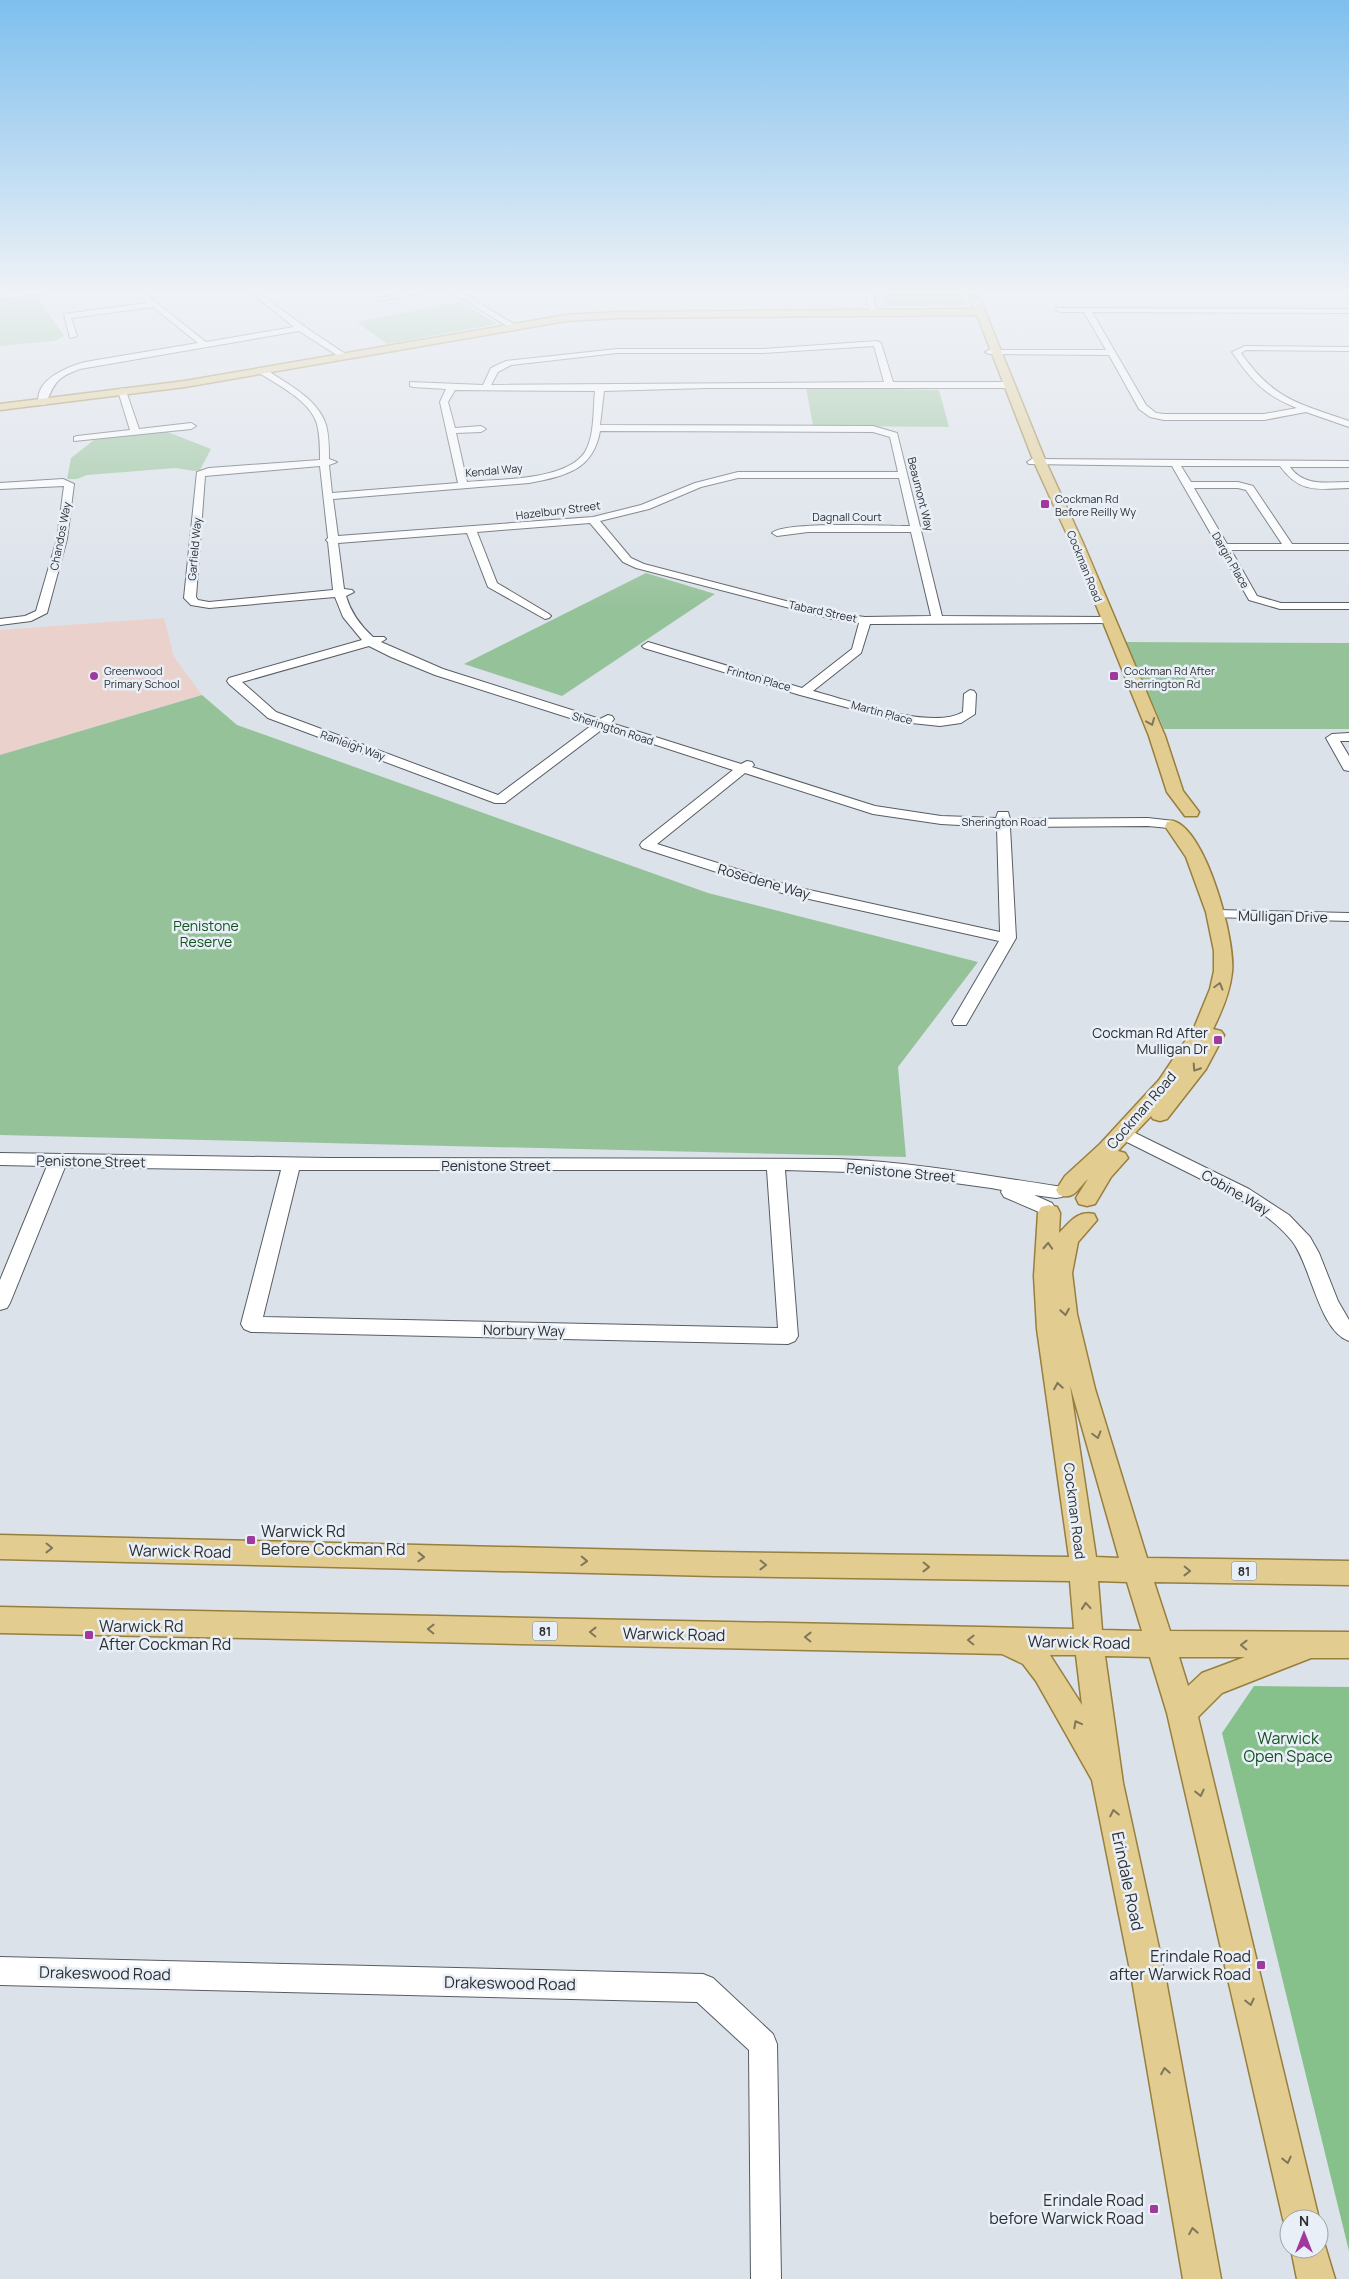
<svg xmlns="http://www.w3.org/2000/svg" width="1349" height="2279" font-family="Manrope,sans-serif">
	<style>
		.industrial { fill: #e7d0dc }
		.education { fill: #ebd1cc }
		.green { fill: #96c29a }
		.forest { fill: #86c08b }
		.lines { fill: none; stroke-linecap: round; stroke-linejoin: round }
		.minor-casing { stroke: #585d64; stroke-width: 2 }
		.major-casing { stroke: #977f3e; stroke-width: 3 }
		.minor { fill: #fff; fill-rule: evenodd }
		.major { fill: #e3cc8f; fill-rule: evenodd }
		.oneway { stroke: #7f765c }
		.poi-dot { fill: #9f399d; stroke: #e9eff7; stroke-width: 2 }
		.labels { text-anchor: middle; dominant-baseline: central; stroke-width: 5; stroke-linejoin: round; paint-order: stroke }
		.far-street-label { font-size: 11px; fill: #2d2f32; stroke: #e9eff7 }
		.far-poi-label { font-size: 11px; fill: #2d2f32; stroke: #e9eff7; text-anchor: start }
		.shield { fill: #e9eff7; stroke: #65696d; stroke-width: 1 }
		.shield-label { font-size: 12px; font-weight: bold; fill: #2d2f32 }
		.street-label { font-size: 14px; fill: #2d2f32; stroke: #e9eff7 }
		.park-label { font-size: 14px; fill: #145220; stroke: #e9eff7 }
		.poi-label { font-size: 14px; fill: #2d2f32; stroke: #e9eff7; text-anchor: end }
		.near-poi-label { font-size: 16px; fill: #2d2f32; stroke: #e9eff7; text-anchor: start }
		.near-street-label { font-size: 16px; fill: #2d2f32; stroke: #e9eff7 }
		.near-park-label { font-size: 16px; fill: #145220; stroke: #e9eff7 }
	</style>
	<rect width="100%" height="100%" fill="#dce2ea"/>
	<polygon class="industrial" points="1058,289 1349,289 1349,295 1061,293"/>
	<polygon class="education" points="164,618 174,657 202,695 0,755 0,630"/>
	<g class="green">
		<polygon points="881,289 959,289 966,306 885,306"/>
		<polygon points="36,295 64,336 54,341 0,346 0,299"/>
		<polygon points="461,302 497,324 387,344 357,322"/>
		<polygon points="806,387 939,390 949,427 813,426"/>
		<polygon points="165,431 211,449 200,470 194,471 175,468 87,475 77,479 67,479 71,458 94,440"/>
		<polygon points="646,573 715,594 562,696 464,664"/>
		<polygon points="1125,642 1349,643 1349,729 1164,729"/>
		<polygon points="202,695 237,725 708,893 978,962 898,1067 906,1157 0,1135 0,755"/>
	</g>
	<polygon class="forest" points="1254,1686 1349,1687 1349,2251 1222,1733"/>
	<g class="lines">
		<g class="minor-casing">
			<g id="minor">
				<polygon points="47,289 74,289 0,299 0,295"/>
				<path d="M131 289H139L206 342 294 327 246 289H254L308 329 350 357 343 359 299 331 80 369C55 378 55 383 45 405H39C33 380 67 367 85 362L198 343 153 307 71 318 77 336 70 338 64 314 147 303Z"/>
				<polygon points="420,289 438,289 380,301 376,299"/>
				<polygon points="447,289 456,289 517,326 510,328"/>
				<polygon points="864,289 872,289 877,313 870,311"/>
				<path d="M1057 308 1349 309V313L1092 312 1146 405 1156 413 1164 414H1264L1297 408C1264 395 1251 380 1232 352L1245 346 1349 347V351L1246 350 1241 353C1274 400 1298 403 1349 421V427L1306 412 1264 420H1164L1150 417 1139 409 1109 355 989 354 985 352 989 350H1106L1084 312H1060L1056 310Z"/>
				<path d="M877 341 881 343 893 382H1010L1014 385 1010 388H706L604 391 600 425 873 426 897 433 942 616 1107 617 1113 620 1107 623 870 624 861 653 813 691C849 700 931 731 963 712L964 694 970 690 974 691 976 694 975 714 961 723 940 726 902 722 800 695 644 648 642 646 648 642 802 688 852 649 859 623 832 619 636 568 623 562 590 523 477 532 497 583 549 614 551 616 549 618 545 619 488 587 467 533 338 543 344 589 352 590 354 592 346 596C351 613 360 625 373 637H384L386 639 381 642 443 669 600 719 608 715 612 716 614 719 611 723 741 764 747 761 752 762 754 765 752 767 875 806 941 816 996 818 998 812H1008L1010 819 1148 818 1174 821 1176 824 1169 828 1148 826 1010 827 1016 938 966 1025H954L952 1021 999 941 782 893 642 848 640 845 642 842 733 770 604 728 505 803H495L268 718 229 684 227 681 229 678 362 640 343 617 335 597 209 608 191 605 184 598 197 472 209 468 320 460C320 448 320 436 317 424 310 400 277 385 258 372V368H264C285 383 318 398 326 425 329 436 329 448 329 459L337 462 329 465 332 493 458 483 440 402 446 389 413 387 410 386V382L483 385 491 368 506 361 617 349H763ZM874 346 884 382 491 385 498 372 511 365 617 353H763ZM455 390 595 391C593 409 595 435 585 452 566 481 498 479 467 482L456 433 481 432 486 429 481 426 455 428 448 402ZM600 431 873 432 890 437 898 472H738L695 483 641 505 593 517 338 536 333 499 529 483C564 476 593 471 600 431ZM320 466 328 538 326 540 328 542 333 590 209 602 198 600 196 597 205 476ZM738 478H899L910 526C887 526 784 521 772 533L777 536 808 532H911L931 616 865 617 832 613 644 564 631 558 600 521 649 509 701 487ZM369 646 391 657 435 675 592 725 498 795 276 712 242 682ZM745 773 873 814 941 824 997 827 1000 932 791 886 657 844Z"/>
				<polygon points="122,388 126,391 139,429 191,423 196,426 191,429 74,441 74,437 77,436 130,430 118,391"/>
				<path d="M1032 459 1349 461V467H1290C1304 487 1327 482 1349 482V488C1318 489 1300 494 1280 466H1181L1191 482H1238L1253 486 1292 544H1349V550H1231L1257 596 1281 603H1349V609H1280L1249 600 1172 466 1029 464 1027 462ZM1194 488H1238L1246 490 1282 544H1227Z"/>
				<polygon points="63,479 74,484 67,539 47,613 31,621 0,625 0,619 25,616 36,611 57,539 64,486 0,489 0,483"/>
				<polygon points="1349,733 1349,741 1340,741 1349,756 1349,771 1344,770 1326,738 1332,734"/>
				<polygon points="1217,910 1349,913 1349,921 1212,917 1210,914 1212,911"/>
				<path d="M1123 1127 1249 1189 1289 1215 1310 1237 1319 1253 1338 1301 1349 1320V1341C1319 1331 1311 1265 1292 1241 1267 1210 1229 1194 1195 1176 1169 1163 1143 1150 1117 1137L1114 1133 1117 1129Z"/>
				<path d="M0 1153 329 1158 838 1159C912 1162 983 1175 1056 1186L1062 1187 1065 1192 1062 1197 1056 1198 1034 1195 1052 1203 1055 1208 1052 1213 1046 1215 1004 1197 1001 1192 1002 1190 991 1188 882 1173 785 1170 798 1336 795 1341 788 1344 251 1332 244 1329 241 1324 281 1170 65 1167 10 1303 7 1308 0 1310V1280L47 1166 0 1165ZM299 1170H767L778 1328 263 1317Z"/>
				<polygon points="0,1957 703,1974 713,1978 773,2034 777,2044 781,2279 751,2279 749,2050 697,2002 0,1985"/>
			</g>
		</g>
		<g class="major-casing">
			<g id="major">
				<polygon points="967,289 976,289 1046,462 1083,543 1165,736 1183,791 1199,812 1197,816 1185,816 1167,792 1149,736 1071,543 1034,462 977,315 619,318 566,321 185,387 0,410 0,404 185,381 566,315 619,312 974,309"/>
				<path d="M1173 821C1206 829 1236 941 1232 972 1230 992 1222 1011 1213 1029L1221 1031 1224 1035 1206 1069 1167 1119 1160 1121 1153 1119 1151 1116 1118 1151 1125 1153 1128 1158 1111 1177 1095 1204 1087 1206 1079 1204 1076 1198 1088 1179C1077 1189 1075 1200 1059 1195L1056 1190 1065 1176 1100 1144 1159 1080 1194 1028 1210 989 1214 971V951L1206 912 1186 857 1165 826 1167 822Z"/>
				<path d="M1049 1205 1057 1207 1060 1213 1059 1233C1070 1222 1078 1210 1094 1214L1097 1220 1078 1242 1072 1273 1077 1314 1095 1389 1147 1558 1349 1561V1585L1154 1582 1170 1631 1349 1632V1658H1311L1222 1693 1198 1717 1319 2219H1289V2232L1283 2219 1167 1713 1150 1657 1105 1656 1123 1783 1166 1980 1221 2279H1183L1132 1980 1092 1780 1036 1681 1023 1664 1002 1654 0 1633V1607L1074 1629 1070 1581 714 1576 0 1559V1535L714 1552 1069 1557 1037 1329 1034 1276 1038 1213 1041 1207ZM1070 1385 1119 1558 1096 1557ZM1098 1581 1127 1582 1142 1631 1102 1630ZM1050 1655H1076L1082 1705ZM1179 1657H1245L1202 1673 1188 1686Z"/>
				<polygon points="1319,2235 1322,2236 1335,2279 1297,2279 1291,2249 1319,2249"/>
			</g>
		</g>
		<use href="#minor" class="minor"/>
		<use href="#major" class="major"/>
	</g>
	<defs><path id="oneway-chevron" d="M-2-3.5L2.5 0L-2 3.5" fill="none" stroke-width="1.6" stroke-linecap="round" stroke-linejoin="round" transform="scale(1.25)"/></defs>
	<g class="oneway">
		<use href="#oneway-chevron" transform="translate(1151 722) rotate(68)"/>
		<use href="#oneway-chevron" transform="translate(1219 986) rotate(-74)"/>
		<use href="#oneway-chevron" transform="translate(1196 1068) rotate(123)"/>
		<use href="#oneway-chevron" transform="translate(1048 1246) rotate(-87)"/>
		<use href="#oneway-chevron" transform="translate(1065 1312) rotate(81)"/>
		<use href="#oneway-chevron" transform="translate(1058 1386) rotate(-99)"/>
		<use href="#oneway-chevron" transform="translate(1097 1435) rotate(74)"/>
		<use href="#oneway-chevron" transform="translate(49 1548) rotate(1)"/>
		<use href="#oneway-chevron" transform="translate(421 1557) rotate(2)"/>
		<use href="#oneway-chevron" transform="translate(584 1561) rotate(2)"/>
		<use href="#oneway-chevron" transform="translate(763 1565) rotate(1)"/>
		<use href="#oneway-chevron" transform="translate(926 1567) rotate(1)"/>
		<use href="#oneway-chevron" transform="translate(1187 1571) rotate(1)"/>
		<use href="#oneway-chevron" transform="translate(1086 1606) rotate(-95)"/>
		<use href="#oneway-chevron" transform="translate(431 1629) rotate(-179)"/>
		<use href="#oneway-chevron" transform="translate(593 1632) rotate(-179)"/>
		<use href="#oneway-chevron" transform="translate(808 1637) rotate(-179)"/>
		<use href="#oneway-chevron" transform="translate(971 1640) rotate(-179)"/>
		<use href="#oneway-chevron" transform="translate(1244 1645) rotate(-179)"/>
		<use href="#oneway-chevron" transform="translate(1077 1724) rotate(-118)"/>
		<use href="#oneway-chevron" transform="translate(1200 1793) rotate(77)"/>
		<use href="#oneway-chevron" transform="translate(1114 1813) rotate(-102)"/>
		<use href="#oneway-chevron" transform="translate(1250 2002) rotate(77)"/>
		<use href="#oneway-chevron" transform="translate(1165 2071) rotate(-100)"/>
		<use href="#oneway-chevron" transform="translate(1287 2160) rotate(77)"/>
		<use href="#oneway-chevron" transform="translate(1193 2231) rotate(-100)"/>
	</g>
	<linearGradient id="sky" x2="0" y2="1"><stop stop-color="#7ebfee"/><stop offset="0.48" stop-color="#eff2f6"/><stop offset="1" stop-color="#eff2f6" stop-opacity="0"/></linearGradient>
	<rect width="1349" height="608" fill="url(#sky)"/>
	<g class="poi-dot">
		<rect x="1040" y="499" width="10" height="10" rx="2.5"/>
		<circle cx="94" cy="676" r="5"/>
		<rect x="1109" y="671" width="10" height="10" rx="2.5"/>
		<rect x="1213" y="1035" width="10" height="10" rx="2.5"/>
		<rect x="246" y="1535" width="10" height="10" rx="2.5"/>
		<rect x="84" y="1630" width="10" height="10" rx="2.5"/>
		<rect x="1256" y="1960" width="10" height="10" rx="2.5"/>
		<rect x="1149" y="2204" width="10" height="10" rx="2.5"/>
	</g>
	<g class="labels">
		<g class="far-street-label">
			<text transform="translate(494 470) rotate(-5)">Kendal Way</text>
			<text transform="translate(921 494) rotate(76)">Beaumont Way</text>
			<text transform="translate(558 510) rotate(-7)">Hazelbury Street</text>
			<text x="847" y="516">Dagnall Court</text>
			<text transform="translate(60 536) rotate(-79)">Chandos Way</text>
			<text transform="translate(194 549) rotate(-85)">Garfield Way</text>
			<text transform="translate(1231 560) rotate(60)">Dargin Place</text>
			<text transform="translate(1085 566) rotate(68)">Cockman Road</text>
			<text transform="translate(823 611) rotate(12)">Tabard Street</text>
			<text transform="translate(759 678) rotate(16)">Frinton Place</text>
			<text transform="translate(882 712) rotate(15)">Martin Place</text>
			<text transform="translate(613 728) rotate(18)">Sherington Road</text>
			<text transform="translate(353 745) rotate(20)">Ranleigh Way</text>
			<text x="1004" y="821">Sherington Road</text>
		</g>
		<g class="far-poi-label">
			<text x="1055" y="498">Cockman Rd<tspan x="1055" dy="13">Before Reilly Wy</tspan></text>
			<text x="104" y="670">Greenwood<tspan x="104" dy="13">Primary School</tspan></text>
			<text x="1124" y="670">Cockman Rd After<tspan x="1124" dy="13">Sherrington Rd</tspan></text>
		</g>
		<g class="shield">
			<rect x="1231.5" y="1561.5" width="25" height="19" rx="4"/>
			<rect x="532.5" y="1621.5" width="25" height="19" rx="4"/>
		</g>
		<g class="shield-label">
			<text x="1244" y="1571">81</text>
			<text x="545" y="1631">81</text>
		</g>
		<g class="street-label">
			<text transform="translate(764 881) rotate(16)">Rosedene Way</text>
			<text transform="translate(1283 916) rotate(1)">Mulligan Drive</text>
			<text transform="translate(1141 1110) rotate(-49)">Cockman Road</text>
			<text transform="translate(91 1161) rotate(1)">Penistone Street</text>
			<text x="496" y="1165">Penistone Street</text>
			<text transform="translate(901 1172) rotate(5)">Penistone Street</text>
			<text transform="translate(1236 1192) rotate(30)">Cobine Way</text>
			<text transform="translate(524 1330) rotate(1)">Norbury Way</text>
			<text transform="translate(1075 1511) rotate(83)">Cockman Road</text>
		</g>
		<g class="park-label">
			<text x="206" y="925">Penistone<tspan x="206" dy="16">Reserve</tspan></text>
		</g>
		<g class="poi-label">
			<text x="1208" y="1032">Cockman Rd After<tspan x="1208" dy="16">Mulligan Dr</tspan></text>
		</g>
		<g class="near-poi-label">
			<text x="261" y="1531">Warwick Rd<tspan x="261" dy="18">Before Cockman Rd</tspan></text>
			<text x="99" y="1626">Warwick Rd<tspan x="99" dy="18">After Cockman Rd</tspan></text>
			<text x="1251" y="1956" text-anchor="end">Erindale Road<tspan x="1251" dy="18">after Warwick Road</tspan></text>
			<text x="1144" y="2200" text-anchor="end">Erindale Road<tspan x="1144" dy="18">before Warwick Road</tspan></text>
		</g>
		<g class="near-street-label">
			<text transform="translate(180 1551) rotate(1)">Warwick Road</text>
			<text transform="translate(674 1634) rotate(1)">Warwick Road</text>
			<text transform="translate(1079 1642) rotate(1)">Warwick Road</text>
			<text transform="translate(1128 1881) rotate(78)">Erindale Road</text>
			<text transform="translate(105 1973) rotate(1)">Drakeswood Road</text>
			<text transform="translate(510 1983) rotate(1)">Drakeswood Road</text>
		</g>
		<g class="near-park-label">
			<text x="1288" y="1738">Warwick<tspan x="1288" dy="18">Open Space</tspan></text>
		</g>
	</g>
	<g transform="translate(1304 2234)"><circle r="24" fill="#e9eff7" stroke="#9ea2a8"/>
	<path d="M0-4L9 19L0 12L-9 19Z" fill="#9f399d"/>
	<text y="-8" font-size="14" font-weight="bold" text-anchor="middle" fill="#2d2f32">N</text>
	</g>
</svg>
